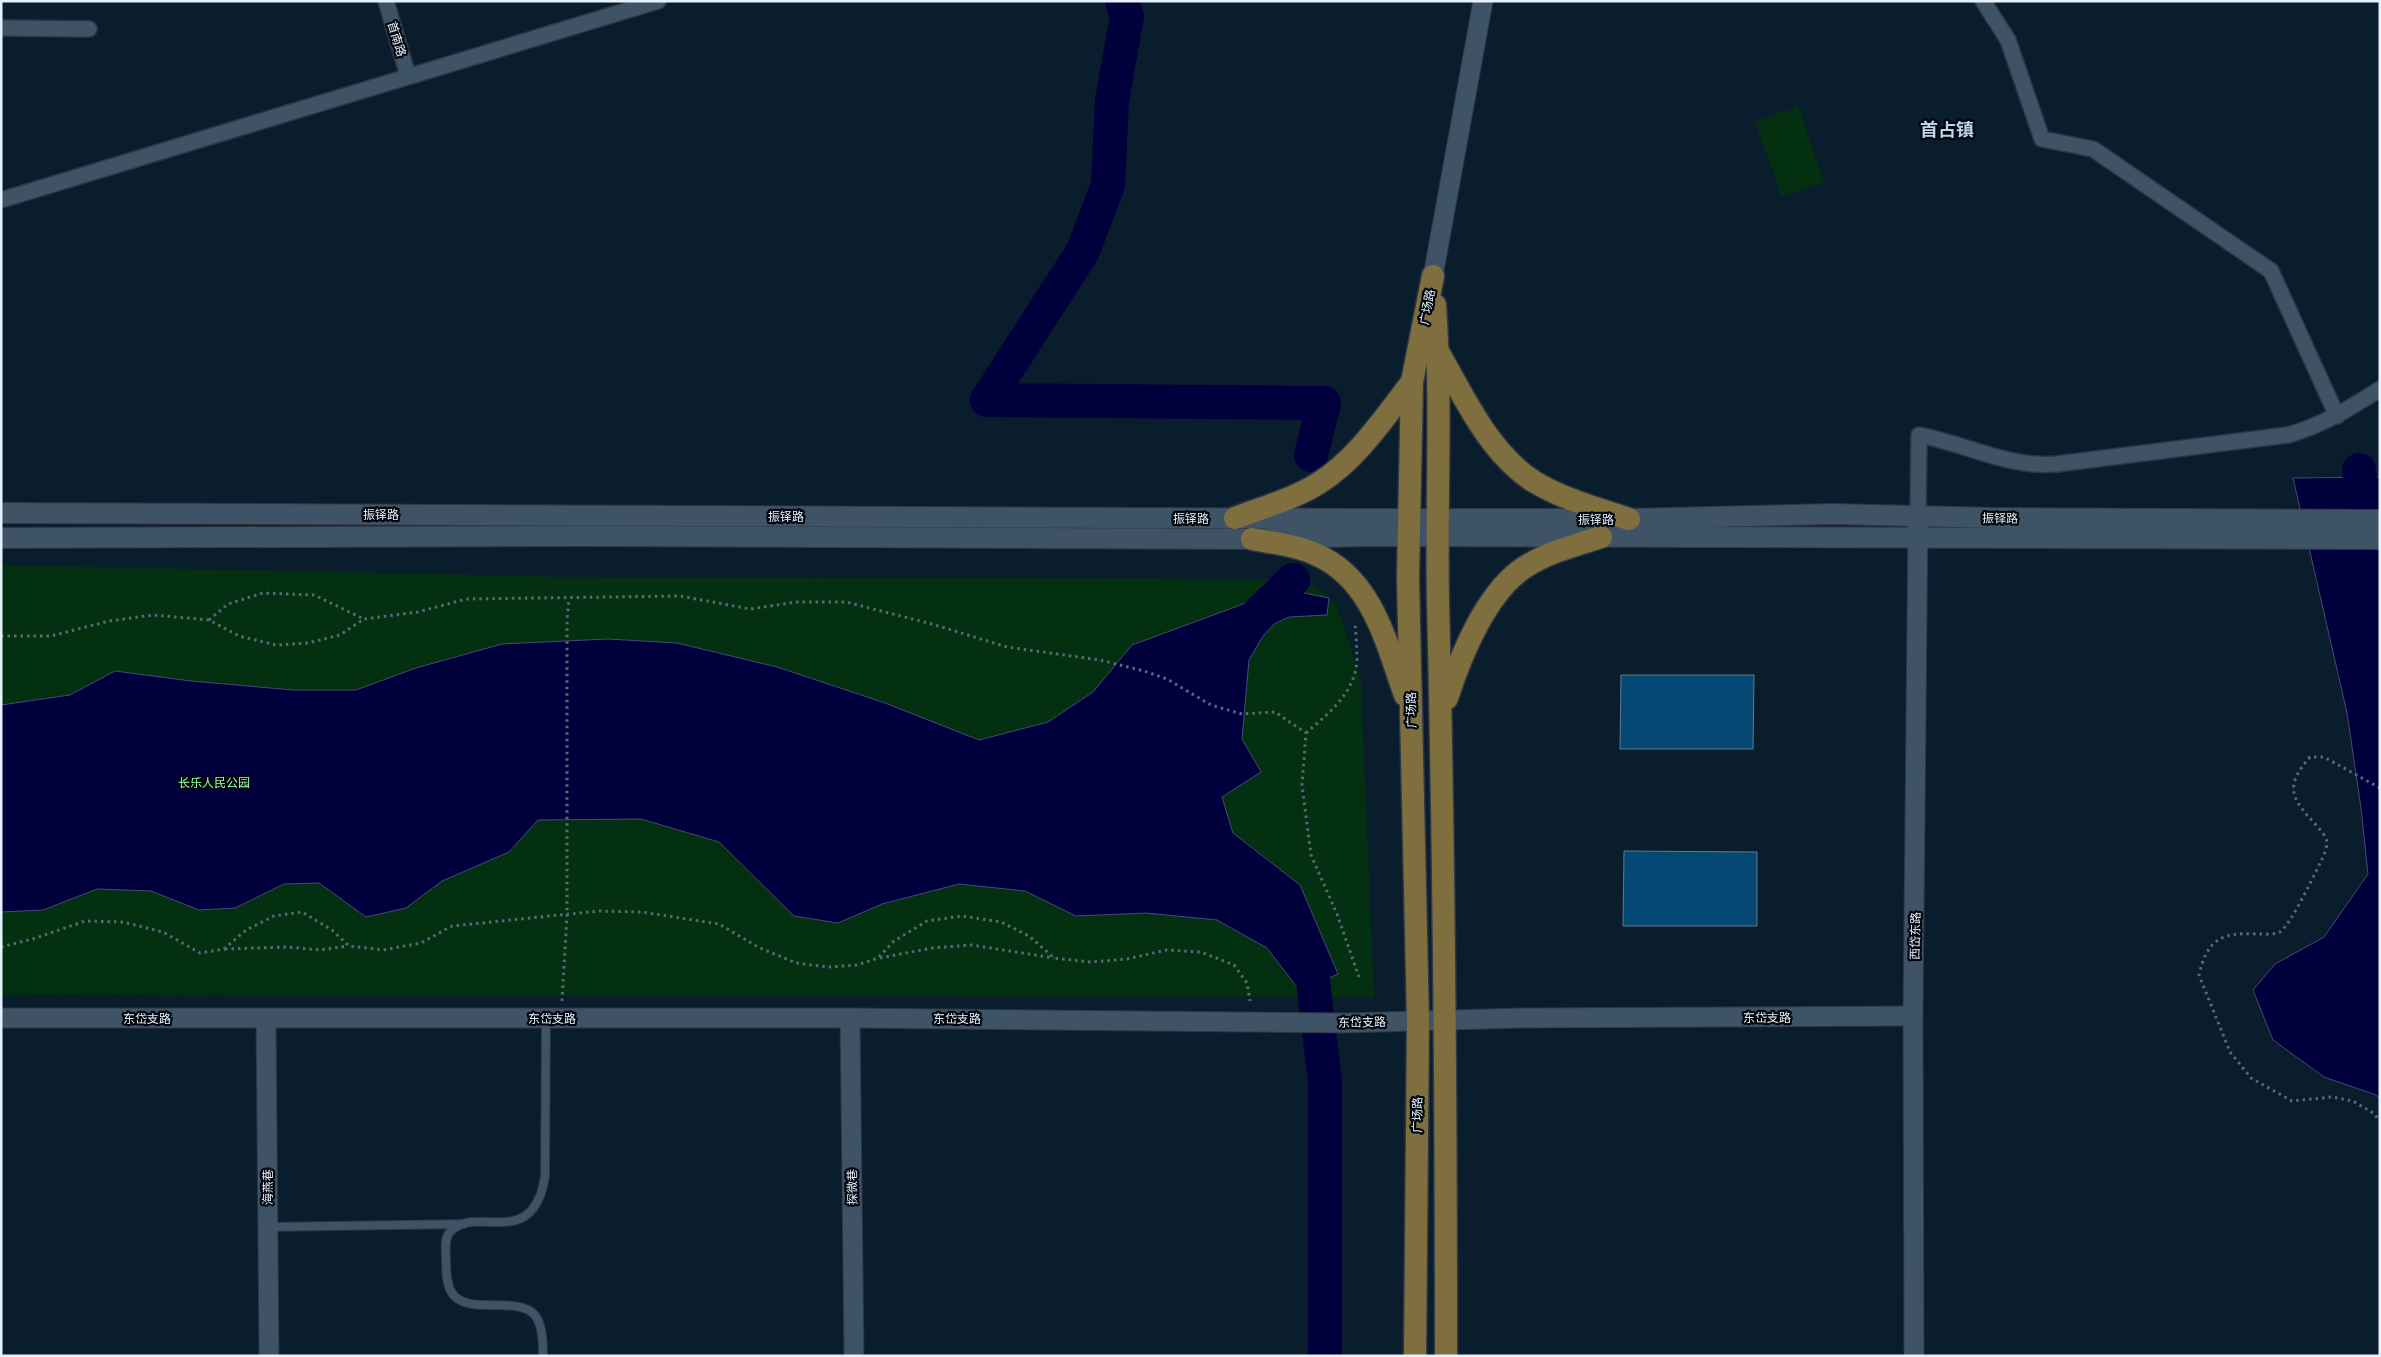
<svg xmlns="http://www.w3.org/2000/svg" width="2381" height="1357" font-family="'Open Sans','Noto Sans SC',sans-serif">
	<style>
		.green { fill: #033010 }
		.water { fill: #00003d; stroke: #454977 }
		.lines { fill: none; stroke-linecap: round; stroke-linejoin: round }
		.river { stroke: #00003d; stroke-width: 34 }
		.building { fill: #054874; stroke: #64798d }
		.service-casing { stroke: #2e3643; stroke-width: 10 }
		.minor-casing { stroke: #2e3643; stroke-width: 18 }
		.tertiary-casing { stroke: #2e3643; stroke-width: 21 }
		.secondary-casing { stroke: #2e3643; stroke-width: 22 }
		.primary-casing { stroke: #2e3643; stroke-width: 25 }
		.path { stroke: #586977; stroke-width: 3; stroke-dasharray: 2.5 4; stroke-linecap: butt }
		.service { stroke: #3e5365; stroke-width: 8 }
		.minor { stroke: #3e5365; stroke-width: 15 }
		.tertiary { stroke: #3e5365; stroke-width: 19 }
		.secondary { stroke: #3e5365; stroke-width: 20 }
		.primary { stroke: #806f3e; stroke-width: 22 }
		.labels { text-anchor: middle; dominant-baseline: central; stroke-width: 4.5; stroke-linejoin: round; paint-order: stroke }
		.street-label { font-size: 12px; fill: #e5f2fd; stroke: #02070d }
		.park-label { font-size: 12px; fill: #97fea9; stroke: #02070d }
		.district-label { font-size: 18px; font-weight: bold; fill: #bcd4ea; stroke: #02070d }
	</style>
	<rect width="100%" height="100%" fill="#0a1d2c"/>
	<g class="green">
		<polygon points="1798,106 1824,182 1782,197 1755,122"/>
		<polygon points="1,565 567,577 1273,579 1293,580 1308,584 1322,592 1337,605 1361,682 1374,997 1,995"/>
	</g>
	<g class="water">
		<polygon points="2380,477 2380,1099 2376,1095 2324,1077 2273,1040 2253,990 2275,964 2324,937 2368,874 2361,808 2347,713 2293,478"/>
		<polygon points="1284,589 1329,598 1327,615 1289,617 1274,624 1263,636 1249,660 1242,739 1261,772 1222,797 1233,833 1300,885 1338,974 1300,991 1267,948 1217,920 1146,913 1076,916 1025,891 959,884 882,904 838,923 794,916 719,842 641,819 538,820 509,852 442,881 406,908 366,917 319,883 284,884 235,908 199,910 151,891 97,889 43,910 1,912 1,705 70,695 115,671 191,681 293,690 356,690 416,668 502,644 608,639 677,643 777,667 885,703 979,740 1048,722 1093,692 1132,645"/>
	</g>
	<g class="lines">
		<g class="river">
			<polyline points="1122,1 1127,16 1112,101 1108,185 1083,251 987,400 1324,403 1311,455"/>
			<polyline points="2359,470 2365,522"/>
			<polyline points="1250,622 1293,580"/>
			<polyline points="1293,945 1313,981 1325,1081 1325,1356"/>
		</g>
	</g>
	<g class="building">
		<polygon points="1621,675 1754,675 1753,749 1620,749"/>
		<polygon points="1624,851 1757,852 1757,926 1623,926"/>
	</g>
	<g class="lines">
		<g class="service-casing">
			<g id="service">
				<polyline points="268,1227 464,1224"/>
				<path d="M543 1356C543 1306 531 1305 485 1305 450 1305 446 1290 446 1259 446 1251 444 1240 449 1233 474 1202 533 1254 545 1176L546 1019"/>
			</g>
		</g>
		<g class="minor-casing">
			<g id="minor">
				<polyline points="386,1 408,76"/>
				<polyline points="1983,1 2008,40 2042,139 2093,149 2271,271 2337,416"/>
				<polyline points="1,28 89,29"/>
				<polyline points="1,200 658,1"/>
				<path d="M1918 517 1919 435C1967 444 2007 468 2057 464L2288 435C2323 425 2350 408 2380 389"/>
			</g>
		</g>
		<g class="tertiary-casing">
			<g id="tertiary">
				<polyline points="1433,276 1483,1"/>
				<polyline points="1,1018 850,1018 1345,1023 1521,1018 1913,1016"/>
				<polyline points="850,1018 854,1356"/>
				<polyline points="266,1019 269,1356"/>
				<polyline points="1914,1356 1913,1016 1918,517"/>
			</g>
		</g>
		<g class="secondary-casing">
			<g id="secondary">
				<polyline points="1,513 1368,519 1629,519 1834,514 1996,518 2380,520"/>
				<polyline points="1,538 580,536 1252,539 1368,536 2380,539"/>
			</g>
		</g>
		<g class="primary-casing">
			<g id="primary">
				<path d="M1435 305C1442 403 1436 502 1438 601 1444 852 1446 1104 1446 1356"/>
				<path d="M1440 355C1465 399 1489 452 1533 481 1562 499 1596 508 1629 519"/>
				<path d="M1235 518C1263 507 1294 499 1319 483 1358 458 1384 418 1412 382"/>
				<path d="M1252 539C1272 543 1296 545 1315 554 1372 578 1386 642 1405 695"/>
				<path d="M1447 698C1461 655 1488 587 1530 564 1552 551 1577 545 1601 537"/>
				<polyline points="1415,1356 1418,1021 1408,578 1412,382 1433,276"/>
			</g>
		</g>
		<g class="path">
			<polyline points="209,620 228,604 263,593 314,595 364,619"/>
			<polyline points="1,636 51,636 109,621 153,615 209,620 239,636 276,645 308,643 340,635 364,619 418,612 466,599 680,596 750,609 797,602 846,602 932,624 1007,647 1100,660 1144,671 1167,679 1211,705 1242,714 1275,712 1306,733 1302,785 1311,855 1337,914 1359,977"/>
			<path d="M1306 733C1329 713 1356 692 1357 659 1357 647 1356 635 1355 624"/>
			<path d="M2380 788 2324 757H2310C2283 788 2292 799 2317 826 2321 831 2327 837 2327 843 2327 846 2325 851 2324 855 2317 869 2291 925 2280 932 2273 935 2264 934 2257 934 2222 932 2207 939 2199 975L2230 1052 2251 1078 2292 1101 2332 1097 2353 1101 2373 1113 2380 1121"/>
			<polyline points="1,947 36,938 85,921 123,922 163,932 200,953 224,949 246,930 274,916 302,912 332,930 349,946 383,950 421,943 452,926 599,911 642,912 719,924 758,947 796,963 829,967 857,965 878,958 894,941 927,921 962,916 1001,922 1029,936 1054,958 1091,962 1127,959 1166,950 1201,952 1234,965 1247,983 1250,1001"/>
			<polyline points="225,949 288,947 320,950 348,946"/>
			<polyline points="880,958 932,948 971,945 1054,958"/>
			<polyline points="562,1001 567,916 567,620 569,600"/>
		</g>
		<use href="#service" class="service"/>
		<use href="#minor" class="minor"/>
		<use href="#tertiary" class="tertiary"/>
		<use href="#secondary" class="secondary"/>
		<use href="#primary" class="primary"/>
	</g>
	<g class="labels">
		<g class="street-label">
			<text transform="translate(397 39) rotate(73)">首南路</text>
			<text transform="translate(1427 307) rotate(-79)">广场路</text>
			<text x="381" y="514">振铎路</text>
			<text x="786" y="516">振铎路</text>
			<text x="1191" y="518">振铎路</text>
			<text transform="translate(2000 518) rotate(1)">振铎路</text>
			<text x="1596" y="519">振铎路</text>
			<text transform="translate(1411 710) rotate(-91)">广场路</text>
			<text transform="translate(1915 936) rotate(-89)">西岱东路</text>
			<text x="1767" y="1017">东岱支路</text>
			<text x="147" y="1018">东岱支路</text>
			<text x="552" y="1018">东岱支路</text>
			<text x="957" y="1018">东岱支路</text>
			<text transform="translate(1362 1022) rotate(-1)">东岱支路</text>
			<text transform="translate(1417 1115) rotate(-89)">广场路</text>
			<text transform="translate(267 1187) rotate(-90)">海燕巷</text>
			<text transform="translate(852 1187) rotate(-91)">探微巷</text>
		</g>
		<g class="park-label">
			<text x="214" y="782">长乐人民公园</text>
		</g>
		<g class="district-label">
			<text x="1947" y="129">首占镇</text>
		</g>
	</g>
	<rect width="2381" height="1357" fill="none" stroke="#e5f2fd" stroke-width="5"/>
</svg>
